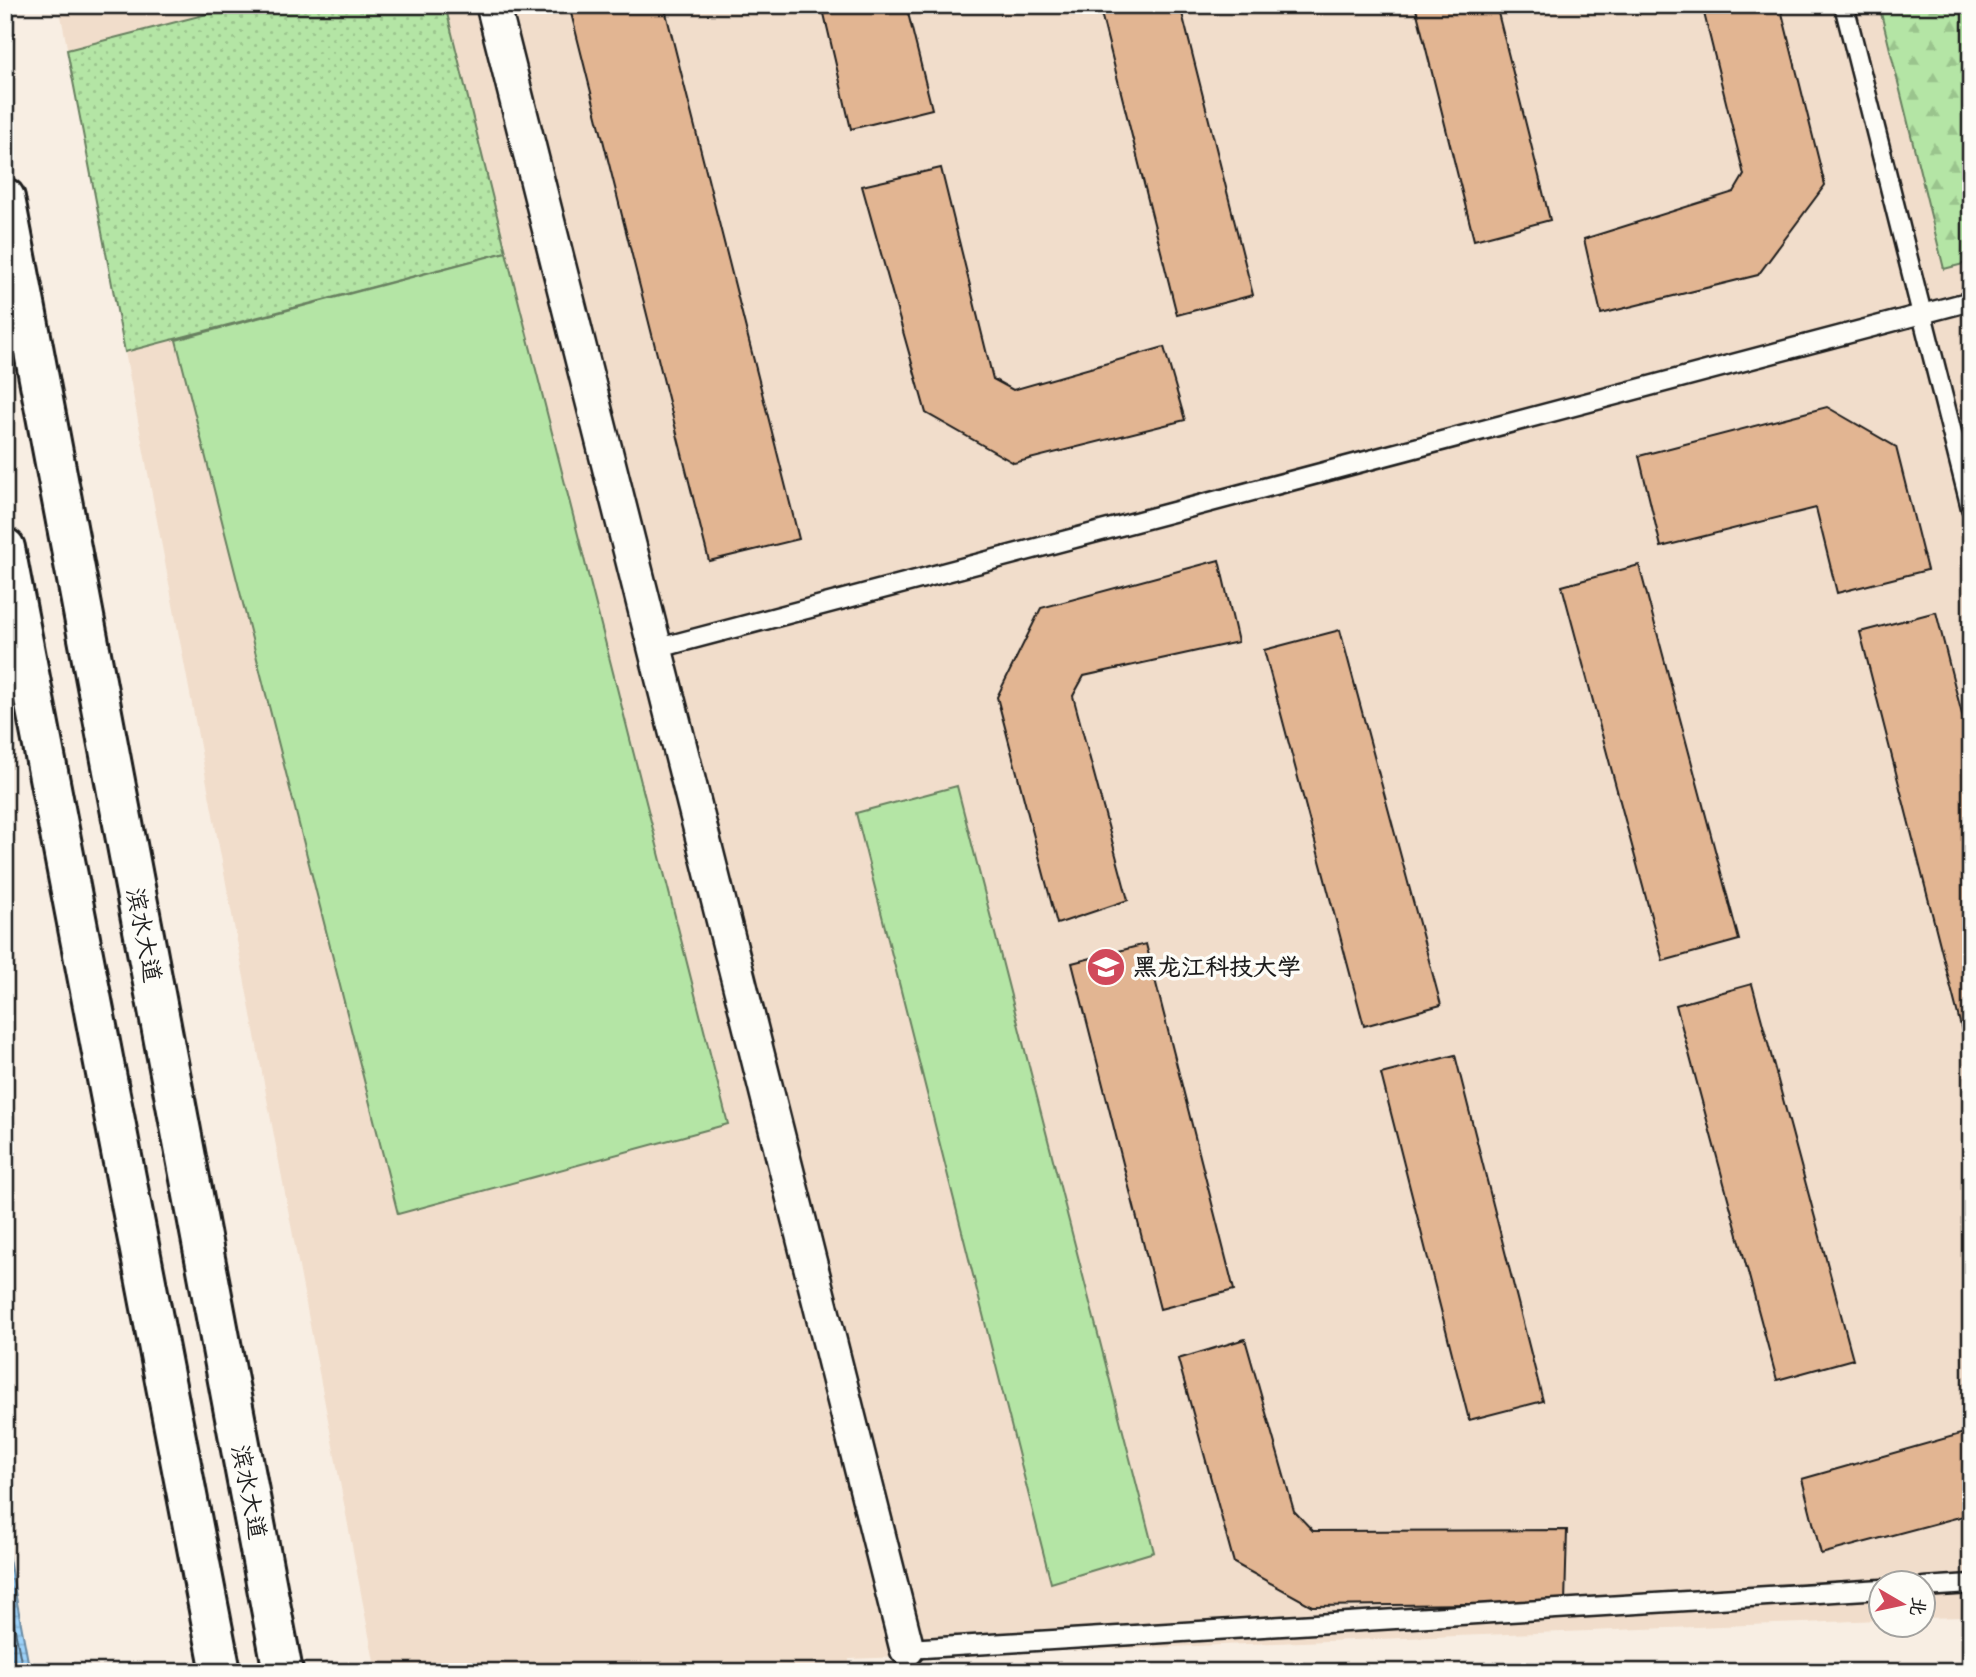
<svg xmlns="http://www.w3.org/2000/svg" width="1976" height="1677" font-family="Caveat,'LXGW WenKai TC',sans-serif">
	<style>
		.built { fill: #f1ddcb }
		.grass { fill: url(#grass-dots); stroke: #688060; stroke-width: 2 }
		.forest { fill: url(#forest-firs); stroke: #688060; stroke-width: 2 }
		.garden { fill: #b4e5a5; stroke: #688060; stroke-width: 2 }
		.water { fill: url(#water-rules); stroke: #6989a1; stroke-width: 2 }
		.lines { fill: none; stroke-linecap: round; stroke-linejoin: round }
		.shore { stroke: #4f6575; stroke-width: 2 }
		.building { fill: #e2b592; stroke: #1c1c1c; stroke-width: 2 }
		.lane-casing { stroke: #1c1c1c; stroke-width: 23 }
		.street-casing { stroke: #1c1c1c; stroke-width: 38 }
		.primary-casing { stroke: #1c1c1c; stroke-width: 44 }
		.lane { stroke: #fdfcf7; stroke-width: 18 }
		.street { stroke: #fdfcf7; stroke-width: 33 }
		.primary { stroke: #fdfcf7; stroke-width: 38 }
		.labels { text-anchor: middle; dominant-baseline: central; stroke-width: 7; stroke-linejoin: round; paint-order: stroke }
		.street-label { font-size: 24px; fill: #1c1c1c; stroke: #fdfcf7 }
		.poi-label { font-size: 24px; font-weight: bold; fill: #1c1c1c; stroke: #fdfcf7; text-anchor: start }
	</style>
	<defs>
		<pattern id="grass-dots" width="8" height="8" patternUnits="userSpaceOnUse" patternTransform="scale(1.75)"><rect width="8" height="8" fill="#b4e5a5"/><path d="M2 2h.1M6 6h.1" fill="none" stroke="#9ac48d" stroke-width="1.8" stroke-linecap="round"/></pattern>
		<pattern id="forest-firs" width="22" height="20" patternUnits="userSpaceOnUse" patternTransform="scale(1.75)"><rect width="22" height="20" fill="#b4e5a5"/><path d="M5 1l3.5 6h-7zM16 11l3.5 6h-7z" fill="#9ac48d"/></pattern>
		<pattern id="water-rules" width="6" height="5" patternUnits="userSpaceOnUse" patternTransform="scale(1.75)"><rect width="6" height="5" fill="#9cd2fa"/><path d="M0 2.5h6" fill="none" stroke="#86b4d6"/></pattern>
	</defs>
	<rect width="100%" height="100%" fill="#f8eee3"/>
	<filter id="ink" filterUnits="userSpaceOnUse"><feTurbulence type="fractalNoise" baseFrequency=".0143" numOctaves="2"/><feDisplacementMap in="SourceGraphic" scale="14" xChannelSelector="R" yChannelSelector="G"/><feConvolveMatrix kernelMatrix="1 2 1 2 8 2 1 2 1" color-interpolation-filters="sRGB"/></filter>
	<g filter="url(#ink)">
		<polygon class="built" points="59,5 1971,5 1971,1672 1964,1617 1924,1618 1924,1582 1882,1582 1881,1620 849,1659 849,1672 376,1672"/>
		<polygon class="grass" points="242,5 445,5 506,252 125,352 67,50"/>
		<polygon class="forest" points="1879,5 1971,5 1971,262 1944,269"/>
		<g class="garden">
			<polygon points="506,252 728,1124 398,1214 176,340"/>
			<polygon points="957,786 1154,1552 1051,1583 856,813"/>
		</g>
		<polygon class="water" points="5,1538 30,1672 5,1672"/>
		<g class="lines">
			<polyline class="shore" points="5,1577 23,1672"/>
		</g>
		<g class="building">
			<polygon points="569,5 664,5 799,539 709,561"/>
			<polygon points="822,5 906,5 932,109 851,129"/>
			<polygon points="1099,5 1180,5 1253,295 1177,315"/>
			<polygon points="1415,5 1496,5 1550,220 1474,240"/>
			<polygon points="1702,5 1780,5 1825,185 1758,275 1601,314 1584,239 1734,192 1744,175"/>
			<polygon points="941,168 993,379 1013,390 1164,347 1185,420 1014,463 926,413 862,186"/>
			<polygon points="1827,407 1896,447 1927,570 1837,593 1816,508 1661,547 1639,456"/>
			<polygon points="1219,560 1238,642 1084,676 1073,696 1128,900 1057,924 997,697 1041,608"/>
			<polygon points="1639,565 1739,940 1663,961 1562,586"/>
			<polygon points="1936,612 1971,750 1971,1066 1860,632"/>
			<polygon points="1340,630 1441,1005 1364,1026 1264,650"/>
			<polygon points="1146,944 1234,1290 1160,1309 1072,963"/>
			<polygon points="1752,984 1853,1359 1777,1380 1676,1005"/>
			<polygon points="1455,1055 1543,1401 1469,1420 1381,1074"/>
			<polygon points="1245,1339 1294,1511 1313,1531 1567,1530 1565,1603 1312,1606 1234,1563 1178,1359"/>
			<polygon points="1971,1431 1971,1514 1821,1554 1802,1479"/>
		</g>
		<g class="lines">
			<g class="lane-casing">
				<g id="lane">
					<polyline points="1844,5 1971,508"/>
					<polyline points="655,649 1971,301"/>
					<polyline points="1924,1587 1971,1584"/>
					<polyline points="907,1649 1882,1589"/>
				</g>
			</g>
			<g class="street-casing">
				<polyline id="street" points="493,5 907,1649"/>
			</g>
			<g class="primary-casing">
				<g id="primary">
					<polyline points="5,198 283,1672"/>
					<polyline points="5,548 221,1672"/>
				</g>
			</g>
			<use href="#lane" class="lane"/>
			<use href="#street" class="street"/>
			<use href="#primary" class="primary"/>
		</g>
	</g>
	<defs>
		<g id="university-disc" transform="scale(2.0125)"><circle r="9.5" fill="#d1495b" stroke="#fdfcf7"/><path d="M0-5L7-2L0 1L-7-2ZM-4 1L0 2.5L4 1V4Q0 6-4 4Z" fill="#fff"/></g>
	</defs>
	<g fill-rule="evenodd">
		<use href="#university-disc" x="1106" y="967"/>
	</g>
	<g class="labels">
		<g class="street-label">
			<text transform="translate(144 935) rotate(79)">滨水大道</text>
			<text transform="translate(249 1492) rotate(79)">滨水大道</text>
		</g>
		<g class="poi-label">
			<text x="1133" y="967">黑龙江科技大学</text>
		</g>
	</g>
	<rect width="1976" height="1677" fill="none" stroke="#fdfcf7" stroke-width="28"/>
	<rect x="14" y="14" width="1948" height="1649" fill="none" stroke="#1c1c1c" stroke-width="2.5" filter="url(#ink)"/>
	<g transform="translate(1902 1604) rotate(99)"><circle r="33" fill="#fdfcf7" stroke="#a3a29f" stroke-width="2"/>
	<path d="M0-5L12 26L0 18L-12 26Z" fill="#d1495b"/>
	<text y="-10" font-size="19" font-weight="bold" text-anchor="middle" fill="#1c1c1c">北</text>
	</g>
</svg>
